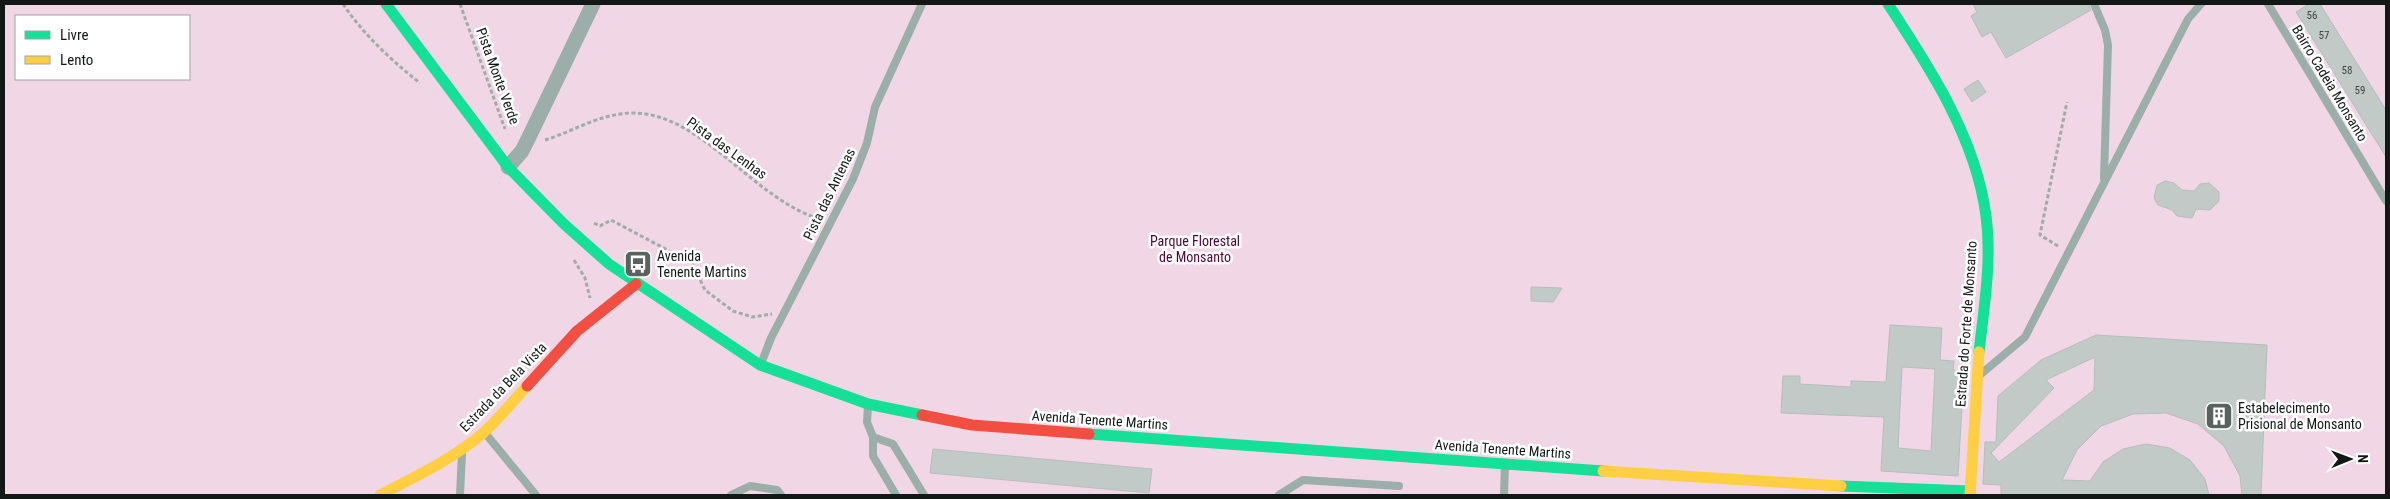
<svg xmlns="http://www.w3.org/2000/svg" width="2390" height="499" font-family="'Roboto Condensed',sans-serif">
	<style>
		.green { fill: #f1d6e5; fill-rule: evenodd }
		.building { fill: #c2cac7; stroke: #b6bdbb; fill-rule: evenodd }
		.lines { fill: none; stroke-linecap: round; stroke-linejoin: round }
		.path { stroke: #9fada8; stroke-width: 3; stroke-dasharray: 4 2.5; stroke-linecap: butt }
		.lane { stroke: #9baea9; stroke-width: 8 }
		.street { stroke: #9baea9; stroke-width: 15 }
		.fast { stroke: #16e098; stroke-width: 11 }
		.slow { stroke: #ffcf43; stroke-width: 11 }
		.jam { stroke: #f24e42; stroke-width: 11 }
		.labels { text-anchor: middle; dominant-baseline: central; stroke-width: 5; stroke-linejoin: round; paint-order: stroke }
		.number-label { font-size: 11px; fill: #3e4442 }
		.street-label { font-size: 14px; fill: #121816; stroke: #fff }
		.park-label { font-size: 14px; fill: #4f0637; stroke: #fff }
		.poi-label { font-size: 14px; fill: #121816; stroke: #fff; text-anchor: start }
	</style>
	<rect width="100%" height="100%" fill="#e0eae6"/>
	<path class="green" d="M4 4H2386V495H4ZM16 16H189V79H16Z"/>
	<g class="building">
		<polygon points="1973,4 2088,4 2091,10 2006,58 1991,32 1982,37 1971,16 1977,12"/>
		<polygon points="2309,4 2320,4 2386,110 2386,157 2296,12"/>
		<polygon points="1978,80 1986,92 1972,102 1964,89"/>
		<polygon points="2165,181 2174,183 2182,190 2194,191 2200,184 2209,183 2219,192 2219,201 2210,210 2196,209 2192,218 2177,216 2172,210 2158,205 2154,198 2157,185"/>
		<polygon points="1531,287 1562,288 1553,302 1531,301"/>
		<path d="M1890 325 1942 328 1940 360 1954 361 1953 370 1964 371 1958 476 1881 471 1884 417 1781 413 1783 376H1800V384L1851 387V381L1886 382ZM1902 367 1935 369 1931 451 1898 448Z"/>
		<path d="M2096 335 2267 345 2261 495H2242L2240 476 2224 446 2198 424 2166 413 2133 414 2101 426 2077 450 2062 480 2090 481 2103 462 2123 449 2146 444 2170 448 2190 460 2205 479 2209 495H2001V485L1983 484 1985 442H1996L1998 396 2041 360ZM2095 357 2094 390 1999 462 1991 453 2054 388 2046 380Z"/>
		<polygon points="933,449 1152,469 1149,493 930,473"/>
	</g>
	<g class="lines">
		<g class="path">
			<path d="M343 4C363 34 392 61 420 83"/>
			<polyline points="460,4 505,129"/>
			<path d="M545 140C574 131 601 113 633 113 702 113 754 200 820 219"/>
			<polyline points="594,223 600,226 611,220 692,263 705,290 733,311 752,317 772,314"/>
			<polyline points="2058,246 2040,235 2067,102"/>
			<polyline points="574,260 585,278 590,298"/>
		</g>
		<g class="lane">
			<polyline points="2094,4 2105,30 2108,45 2104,178"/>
			<polyline points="2268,4 2386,201"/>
			<polyline points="761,364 771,338 853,179 867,143 875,107 922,4"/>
			<polyline points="1981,374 2025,337 2188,19 2201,4"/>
			<polyline points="868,406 867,422 873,437"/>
			<polyline points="485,433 536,495"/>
			<polyline points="460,495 462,453"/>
			<polyline points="731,495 750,486 777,490 781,495"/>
			<polyline points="896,495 873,456 873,437 893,444 924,495"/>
			<polyline points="1279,495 1303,480 1399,486"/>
			<polyline points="1504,495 1505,464"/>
		</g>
		<polyline class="street" points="508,167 522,151 529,137 593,4"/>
		<g class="fast">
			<polyline points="386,4 508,167 564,224 609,264 760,365 868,404 922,415"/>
			<path d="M1888 4C1930 68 1976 138 1986 216 1992 261 1984 307 1979 352"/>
			<polyline points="1089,434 1603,471"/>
			<polyline points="1841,486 1970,491"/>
		</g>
		<g class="slow">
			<polyline points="1603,471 1841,486"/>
			<path d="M380 495C415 477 451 460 482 434 498 420 512 402 527 386"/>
			<polyline points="1970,495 1979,352"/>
		</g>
		<g class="jam">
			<polyline points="527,386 577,331 636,284"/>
			<polyline points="922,415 972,425 1089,434"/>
		</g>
	</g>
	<defs>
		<g id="bus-square" transform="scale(1.4375)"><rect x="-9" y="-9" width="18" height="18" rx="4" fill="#5a625f" stroke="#fff"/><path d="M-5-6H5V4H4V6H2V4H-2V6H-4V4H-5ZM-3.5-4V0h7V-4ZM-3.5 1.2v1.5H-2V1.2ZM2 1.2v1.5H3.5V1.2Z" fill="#fff"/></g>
		<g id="building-square" transform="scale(1.4375)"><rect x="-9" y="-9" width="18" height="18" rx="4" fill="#5a625f" stroke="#fff"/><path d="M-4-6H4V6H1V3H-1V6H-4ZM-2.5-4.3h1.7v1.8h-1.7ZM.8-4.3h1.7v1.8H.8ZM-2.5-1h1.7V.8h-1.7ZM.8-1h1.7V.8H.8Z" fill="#fff"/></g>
	</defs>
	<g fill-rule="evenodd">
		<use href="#bus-square" x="638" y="264"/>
		<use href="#building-square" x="2219" y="416"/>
	</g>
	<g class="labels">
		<g class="number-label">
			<text x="2312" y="15">56</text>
			<text x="2324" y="35">57</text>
			<text x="2347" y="70">58</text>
			<text x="2360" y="90">59</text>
		</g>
		<g class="street-label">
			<text transform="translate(498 76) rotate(70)">Pista Monte Verde</text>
			<text transform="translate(2330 83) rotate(59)">Bairro Cadeia Monsanto</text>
			<text transform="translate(727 148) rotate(36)">Pista das Lenhas</text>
			<text transform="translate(829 194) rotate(-64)">Pista das Antenas</text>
			<text transform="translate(1966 324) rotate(-86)">Estrada do Forte de Monsanto</text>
			<text transform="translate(503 387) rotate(-46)">Estrada da Bela Vista</text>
			<text transform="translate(1100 420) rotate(4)">Avenida Tenente Martins</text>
			<text transform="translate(1503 449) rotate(4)">Avenida Tenente Martins</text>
		</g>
		<g class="park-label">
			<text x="1195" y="241">Parque Florestal<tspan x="1195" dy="16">de Monsanto</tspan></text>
		</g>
		<g class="poi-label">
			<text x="657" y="256">Avenida<tspan x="657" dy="16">Tenente Martins</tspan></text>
			<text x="2238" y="408">Estabelecimento<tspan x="2238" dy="16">Prisional de Monsanto</tspan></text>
		</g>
	</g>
	<rect width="2390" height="499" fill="none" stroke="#121816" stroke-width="10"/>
	<rect x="15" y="15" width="175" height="65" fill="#ffffff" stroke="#a0a3a2"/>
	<rect x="25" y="31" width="25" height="8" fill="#16e098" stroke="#a0a3a2"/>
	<text x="60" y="40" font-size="15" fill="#121816">Livre</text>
	<rect x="25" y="56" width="25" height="8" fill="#ffcf43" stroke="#a0a3a2"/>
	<text x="60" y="65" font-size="15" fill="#121816">Lento</text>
	<g transform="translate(2350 459) rotate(89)" stroke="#ffffff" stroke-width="4" paint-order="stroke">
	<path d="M0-4L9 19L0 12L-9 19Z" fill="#121816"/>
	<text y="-8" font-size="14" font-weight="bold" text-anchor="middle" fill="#121816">N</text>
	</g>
</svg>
